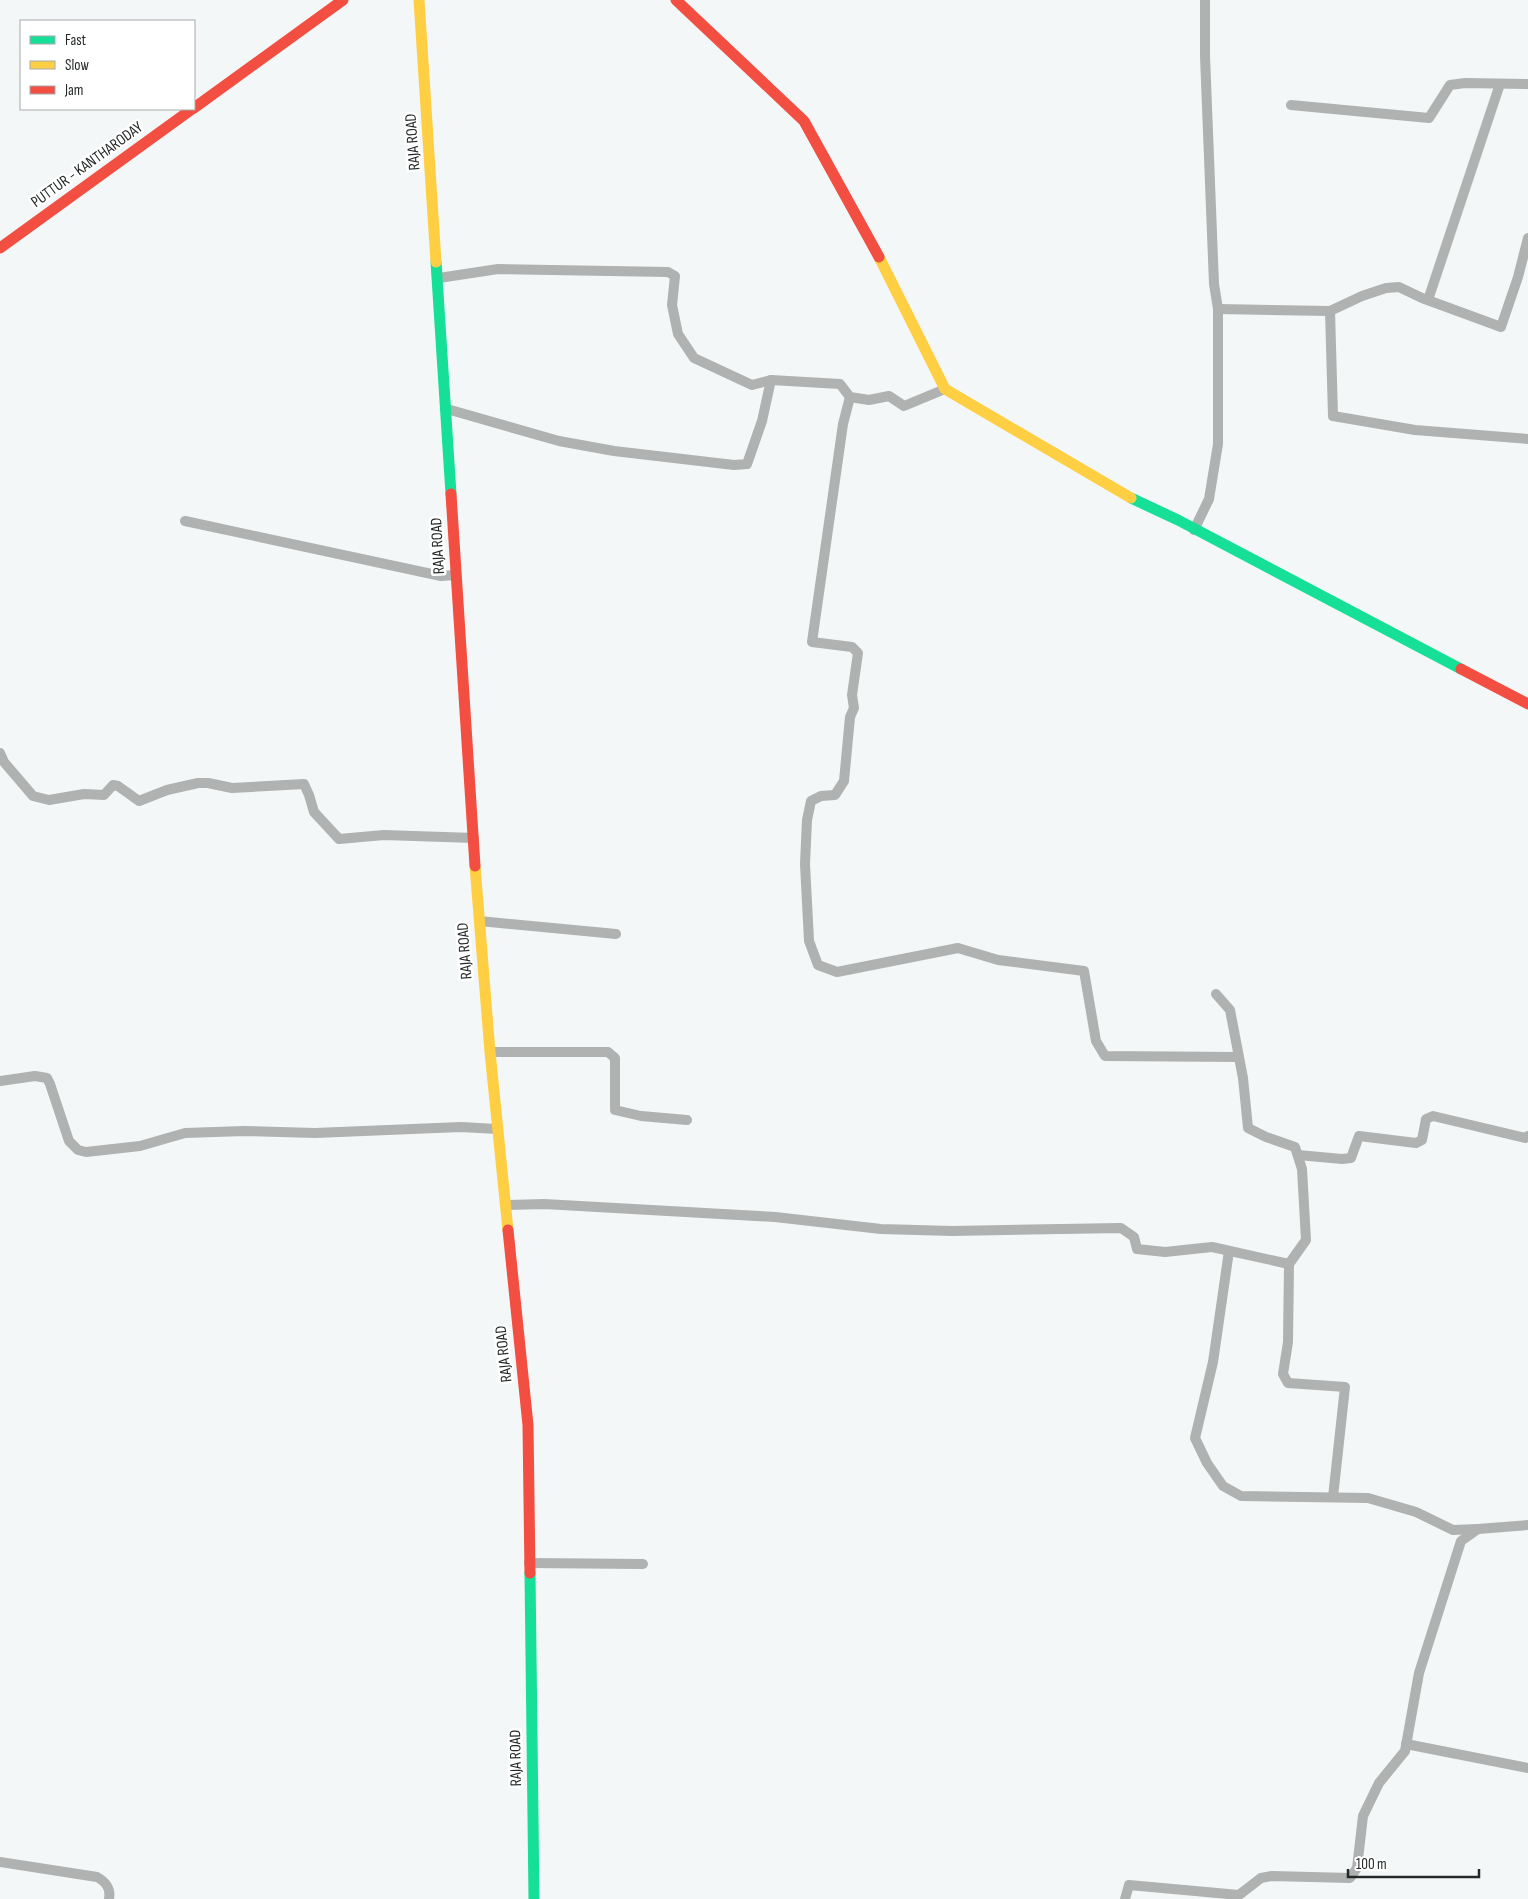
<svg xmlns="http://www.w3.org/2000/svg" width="1528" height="1899" font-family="'Sofia Sans Condensed',sans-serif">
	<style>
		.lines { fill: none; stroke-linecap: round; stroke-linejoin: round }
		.street { stroke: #b0b1b1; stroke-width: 10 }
		.fast { stroke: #16e098; stroke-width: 11 }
		.slow { stroke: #ffcf43; stroke-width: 11 }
		.jam { stroke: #f24e42; stroke-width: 11 }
		.labels { text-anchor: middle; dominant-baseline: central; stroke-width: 5; stroke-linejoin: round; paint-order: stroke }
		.street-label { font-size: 16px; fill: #252828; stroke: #fff }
	</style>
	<rect width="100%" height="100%" fill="#f3f7f7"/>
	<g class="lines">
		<g class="street">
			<polyline points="1291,105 1429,118 1450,85 1465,83 1528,84"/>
			<polyline points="439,278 498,269 668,272 675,276 672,305 678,334 694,358 752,385 771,380 840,384 850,397 869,400 889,396 904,406 945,389"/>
			<polyline points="1428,300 1500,84"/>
			<polyline points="1218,309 1330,311 1362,296 1386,288 1399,287 1422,298 1501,327 1518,277 1528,238"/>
			<polyline points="1330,311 1333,416 1415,430 1528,439"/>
			<polyline points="850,397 843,424 812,642 852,647 858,653 852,695 854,708 850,717 844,781 835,795 821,796 811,801 807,820 805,864 809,941 818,965 837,972 958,948 998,960 1084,971 1096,1041 1105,1056 1238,1057"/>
			<polyline points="447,409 559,441 614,451 734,465 747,464 762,421 771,380"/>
			<polyline points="185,521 441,576 456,575"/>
			<polyline points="1194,530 1209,499 1218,444 1218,309 1214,284 1205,56 1205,0"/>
			<polyline points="0,753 4,762 33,796 49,800 84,794 104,795 113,785 118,786 139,801 167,790 198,783 208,783 232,788 304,784 309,795 314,812 339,839 384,835 474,838"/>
			<polyline points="479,921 616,934"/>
			<polyline points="490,1052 608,1052 615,1058 615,1110 641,1116 687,1120"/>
			<polyline points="0,1081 35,1076 47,1078 50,1084 69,1141 78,1150 86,1152 140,1146 185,1133 244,1131 315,1133 461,1127 497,1129"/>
			<polyline points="1298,1155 1342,1159 1351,1158 1359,1136 1416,1143 1422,1140 1426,1119 1433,1116 1525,1138 1528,1136"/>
			<polyline points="505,1205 544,1204 775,1217 881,1229 952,1231 1121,1228 1134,1237 1137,1249 1165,1252 1212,1247 1289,1264 1306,1240 1302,1169 1295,1147 1266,1137 1248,1128 1243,1078 1230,1010 1216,994"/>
			<polyline points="1229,1251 1213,1362 1195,1438 1207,1463 1223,1486 1241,1496 1368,1498 1416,1512 1453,1530 1478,1529"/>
			<polyline points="1289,1264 1288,1342 1283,1374 1288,1383 1345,1387 1333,1497"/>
			<polyline points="529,1563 643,1564"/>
			<polyline points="1406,1744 1528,1768"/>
			<path d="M0 1862 97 1877C106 1882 111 1888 109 1899"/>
			<polyline points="1125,1899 1129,1885 1239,1895 1261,1878 1272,1876 1350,1878 1357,1868 1363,1816 1379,1783 1405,1751 1419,1673 1461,1541 1478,1529 1528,1525"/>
		</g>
		<g class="fast">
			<polyline points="436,262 451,494"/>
			<polyline points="1131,498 1178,520 1461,669"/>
			<polyline points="530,1573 534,1899"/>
		</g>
		<g class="slow">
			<polyline points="419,0 436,262"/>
			<polyline points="879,257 945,389 1131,498"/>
			<polyline points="475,866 490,1052 508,1230"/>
		</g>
		<g class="jam">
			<polyline points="676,0 804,121 879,257"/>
			<polyline points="194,108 343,0"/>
			<polyline points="0,248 192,109"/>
			<polyline points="451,494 475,866"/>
			<polyline points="1461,669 1528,704"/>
			<polyline points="508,1230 528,1425 530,1573"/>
		</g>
	</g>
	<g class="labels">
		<g class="street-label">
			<text transform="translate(413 142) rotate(-94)">RAJA ROAD</text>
			<text transform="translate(87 165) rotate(-36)">PUTTUR - KANTHARODAY</text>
			<text transform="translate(438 546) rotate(-93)">RAJA ROAD</text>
			<text transform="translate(465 951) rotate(-94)">RAJA ROAD</text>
			<text transform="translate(504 1354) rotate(-96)">RAJA ROAD</text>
			<text transform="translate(516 1758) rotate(-91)">RAJA ROAD</text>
		</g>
	</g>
	<rect x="20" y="20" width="175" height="90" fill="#ffffff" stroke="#a8a9a9"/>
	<rect x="30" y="36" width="25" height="8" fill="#16e098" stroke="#a8a9a9"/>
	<text x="65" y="45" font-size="15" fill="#252828">Fast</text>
	<rect x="30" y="61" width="25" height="8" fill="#ffcf43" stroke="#a8a9a9"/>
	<text x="65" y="70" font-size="15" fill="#252828">Slow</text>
	<rect x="30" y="86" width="25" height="8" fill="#f24e42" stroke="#a8a9a9"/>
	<text x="65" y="95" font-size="15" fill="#252828">Jam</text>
	<path d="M1348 1869v8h131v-8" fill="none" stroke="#252828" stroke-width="2.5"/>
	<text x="1356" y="1869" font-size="15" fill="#252828" stroke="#ffffff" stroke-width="4" paint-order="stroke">100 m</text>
</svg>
